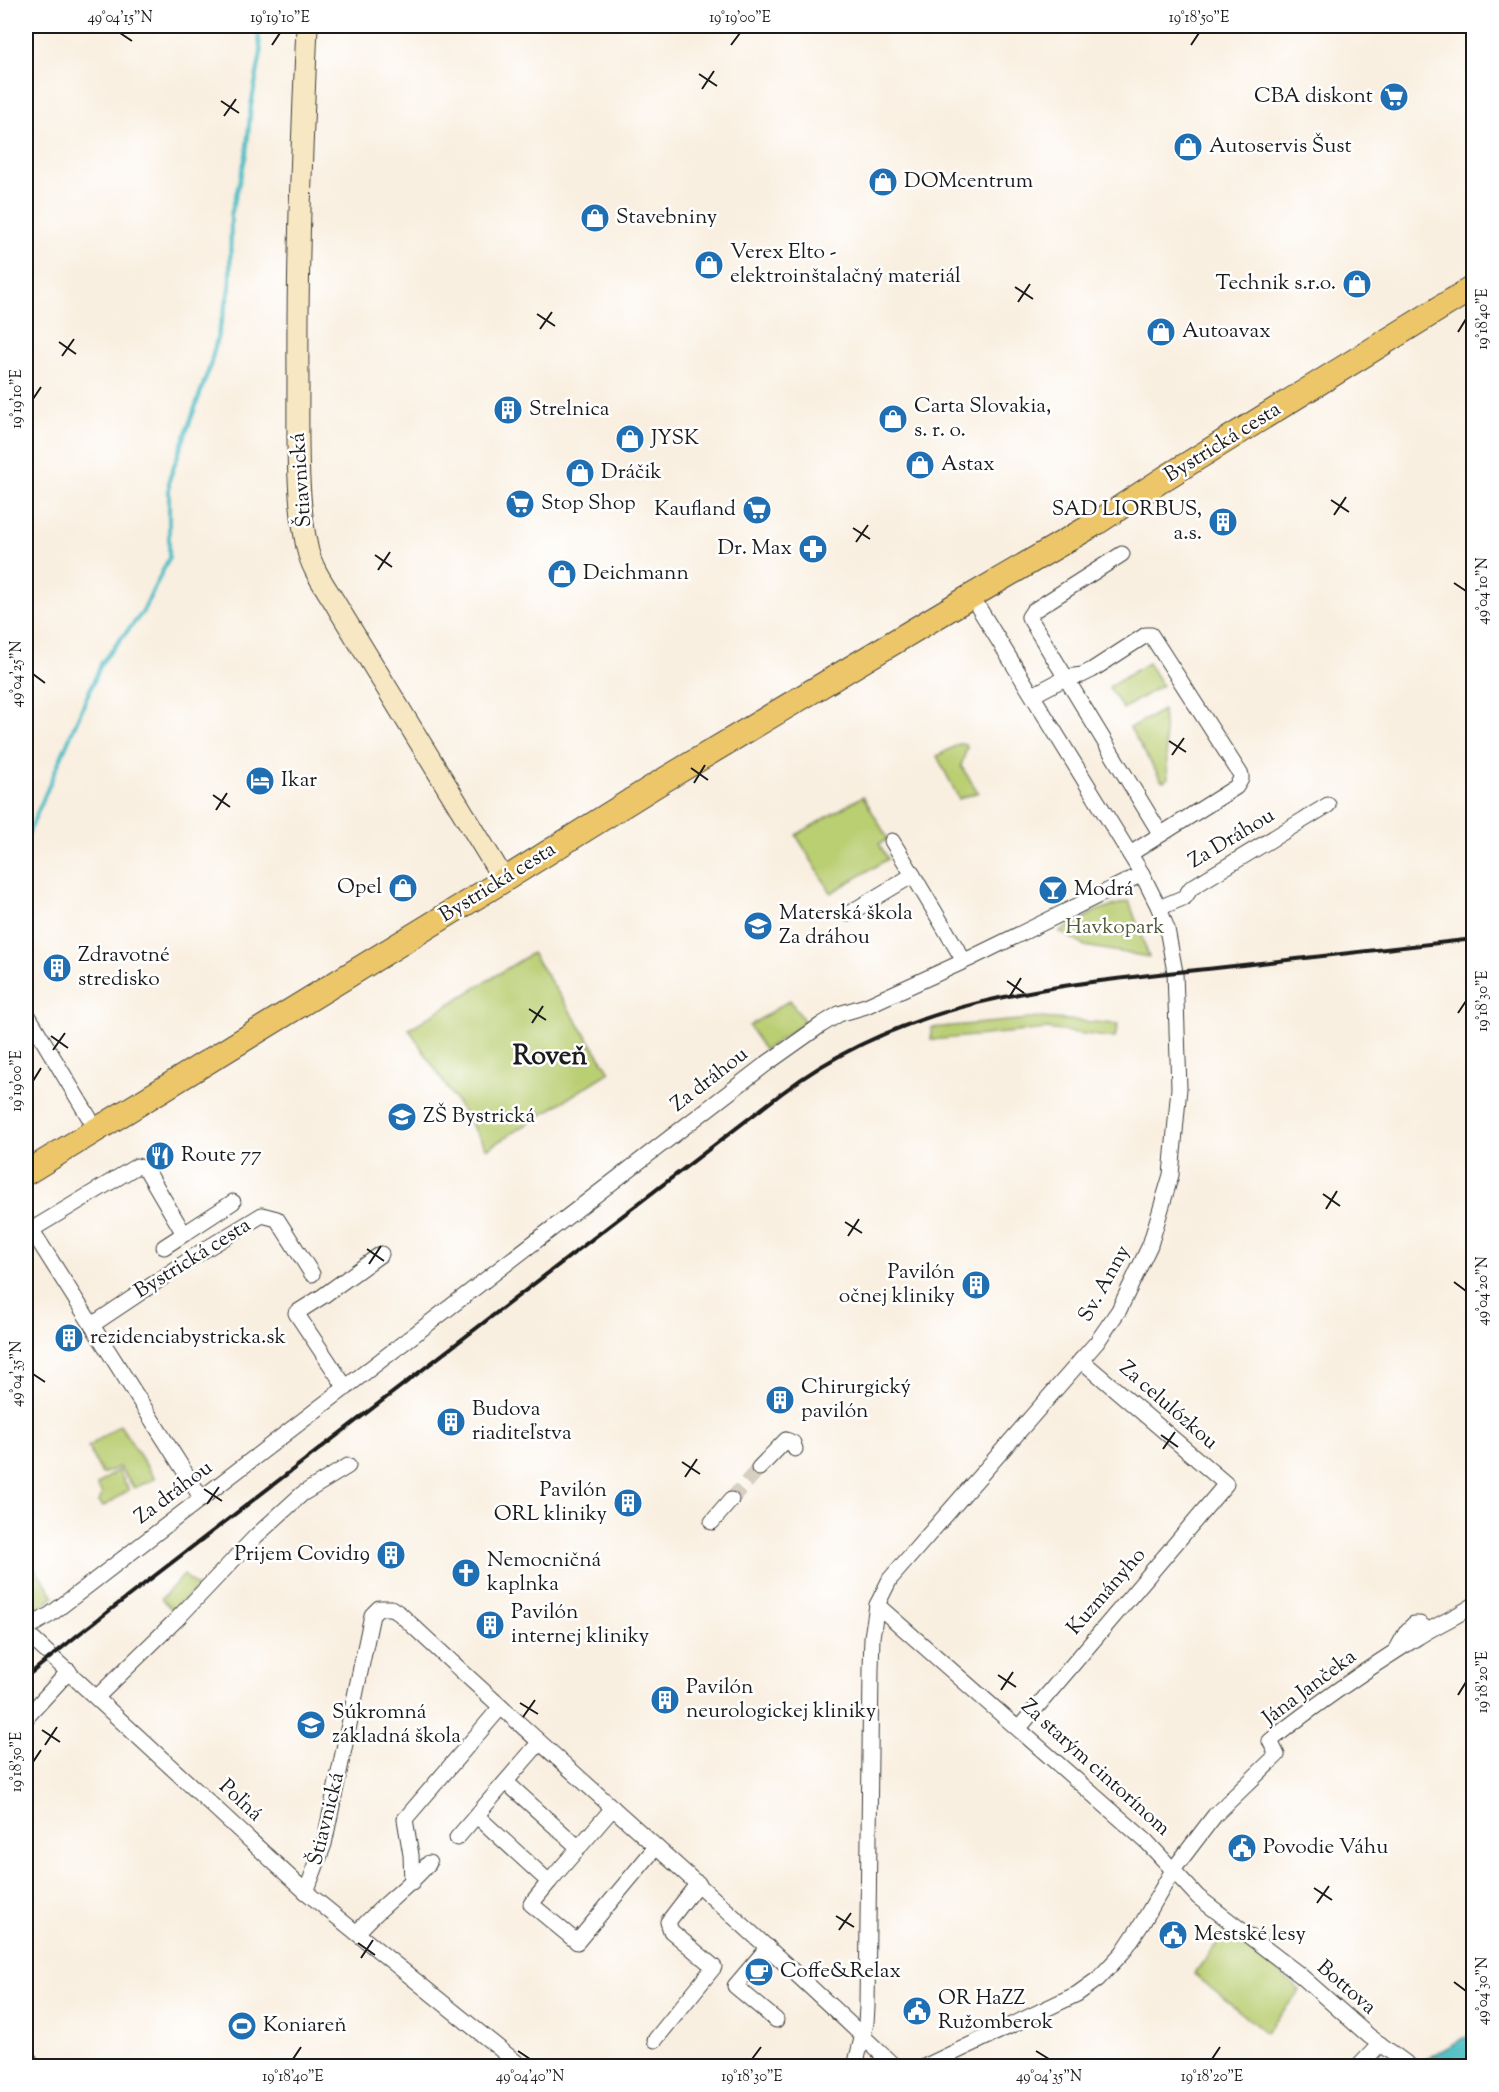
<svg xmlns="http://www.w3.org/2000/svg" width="1499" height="2092" font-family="'Sorts Mill Goudy',serif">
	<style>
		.green { fill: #bace72; stroke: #6b7547; stroke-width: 1.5 }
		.water { fill: #50bec6; stroke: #366d71; stroke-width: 1.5 }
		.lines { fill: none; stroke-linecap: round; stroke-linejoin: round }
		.stream { stroke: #50bec6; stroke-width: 4 }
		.street-tunnel { stroke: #d8cfc3; stroke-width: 15; stroke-dasharray: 15 8; stroke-linecap: butt }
		.street-casing { stroke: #3d3c39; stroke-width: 17 }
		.secondary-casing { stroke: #3d3c39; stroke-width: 23 }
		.primary-casing { stroke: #3d3c39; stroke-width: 26 }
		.street { stroke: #fff; stroke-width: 15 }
		.secondary { stroke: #f7e8c3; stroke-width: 21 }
		.primary { stroke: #ecc669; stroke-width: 24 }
		.rail { stroke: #1c1c1c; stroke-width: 4 }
		.ticks { fill: none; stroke: #1c1c1c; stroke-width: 2 }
		.labels { text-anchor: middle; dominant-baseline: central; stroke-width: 5; stroke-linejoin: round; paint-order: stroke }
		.poi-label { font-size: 21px; fill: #1c1c1c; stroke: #fff; text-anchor: start }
		.street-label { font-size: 21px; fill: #1c1c1c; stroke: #fff }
		.park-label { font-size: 21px; fill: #535a3a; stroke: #fff }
		.district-label { font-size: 27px; font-weight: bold; fill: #1c1c1c; stroke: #fff }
		.neatline { fill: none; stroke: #1c1c1c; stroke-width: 2 }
		.ticks-label { font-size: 15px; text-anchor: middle; fill: #1c1c1c }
	</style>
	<rect width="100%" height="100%" fill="#fff"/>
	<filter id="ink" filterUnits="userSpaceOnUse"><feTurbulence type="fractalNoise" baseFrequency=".0167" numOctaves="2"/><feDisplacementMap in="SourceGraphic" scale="12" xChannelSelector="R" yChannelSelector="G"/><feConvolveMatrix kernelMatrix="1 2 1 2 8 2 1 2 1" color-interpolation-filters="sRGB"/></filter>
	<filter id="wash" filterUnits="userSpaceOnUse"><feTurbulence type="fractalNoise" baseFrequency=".008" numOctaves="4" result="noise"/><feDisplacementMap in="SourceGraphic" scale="24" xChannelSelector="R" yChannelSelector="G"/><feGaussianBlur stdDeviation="1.35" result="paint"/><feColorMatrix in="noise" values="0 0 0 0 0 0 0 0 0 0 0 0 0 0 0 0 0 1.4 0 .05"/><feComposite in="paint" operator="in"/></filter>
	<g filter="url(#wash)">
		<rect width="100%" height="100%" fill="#f9efe0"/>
		<g class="green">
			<polygon points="1148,663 1162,685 1123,709 1109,687"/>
			<polygon points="1163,710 1168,778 1164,781 1161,780 1130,728"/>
			<polygon points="959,744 966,744 967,748 961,766 978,792 959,799 937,756"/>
			<polygon points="863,796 888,839 879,844 888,859 831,893 796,835"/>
			<polygon points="1129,901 1149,957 1085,946 1060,932 1096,911"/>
			<polygon points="532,953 610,1072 487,1149 409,1029"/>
			<polygon points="790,1000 805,1022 764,1050 749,1026"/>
			<polygon points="1040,1018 1118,1024 1115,1038 1047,1029 931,1040 931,1028"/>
			<polygon points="120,1425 155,1479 134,1488 119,1467 102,1474 88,1447"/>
			<polygon points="118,1470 129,1490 103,1507 99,1502 102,1494 97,1485"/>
			<polygon points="26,1556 54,1596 28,1616 26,1614"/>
			<polygon points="184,1575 198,1587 173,1610 161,1599"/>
			<polygon points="1227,1930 1300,1990 1266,2033 1194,1974"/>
		</g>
		<polygon class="water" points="1473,2033 1473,2066 1414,2066"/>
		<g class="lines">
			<polyline class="stream" points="26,839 102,662 142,613 169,558 169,480 210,366 230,288 231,215 246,155 251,106 261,53 257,26"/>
		</g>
	</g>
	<g filter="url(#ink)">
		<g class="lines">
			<polyline class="street-tunnel" points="731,1500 759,1468"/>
			<g class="street-casing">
				<g id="street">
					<polyline points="1122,554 1033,611 1029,617 1160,833"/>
					<polyline points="1033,695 1067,677 1082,675 1092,670 1146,635 1151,635 1241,775 1241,779 1236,787 1130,854"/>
					<polyline points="892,841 913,875"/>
					<polyline points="1159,908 1185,897 1191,888 1328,805"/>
					<polyline points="848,914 913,875 964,961"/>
					<polyline points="26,1012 96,1129"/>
					<polyline points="26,1221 202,1499"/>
					<polyline points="31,1230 137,1166 146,1169 184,1234 164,1247"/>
					<polyline points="184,1234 233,1202"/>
					<polyline points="92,1325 201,1252 262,1215 277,1219 312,1274"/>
					<polyline points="346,1388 296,1313 323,1296 381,1254"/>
					<polyline points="759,1468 786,1440 793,1443 795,1449"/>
					<polyline points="712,1522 731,1500"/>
					<polyline points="877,1605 1147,1842 1198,1897 1300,1975 1369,2036 1410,2066"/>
					<polyline points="26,1629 51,1614 766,1064 821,1025 839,1014 866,1006 969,959 1142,874"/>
					<polyline points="26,1633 306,1892 521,2066"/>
					<polyline points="1397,1649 1407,1631 1414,1624 1420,1624 1424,1627 1423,1633"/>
					<polyline points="97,1697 176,1620 256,1536 302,1494 348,1466"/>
					<polyline points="26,1718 69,1671"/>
					<polyline points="1019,1728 1226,1484 1081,1360"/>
					<polyline points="506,1782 579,1848"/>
					<polyline points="477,1816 549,1882 613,1808"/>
					<polyline points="457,1838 539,1743"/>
					<polyline points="549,1882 531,1904 577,1942 656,1847"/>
					<polyline points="412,1883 411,1855 405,1819 500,1708"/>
					<path d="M306 1892 324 1844 372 1615 379 1608H391L400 1614C563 1767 733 1911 894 2066"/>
					<path d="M357 1933C379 1907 407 1889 429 1863"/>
					<polyline points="768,1947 735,1986 776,2020"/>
					<polyline points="655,2040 714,1967 671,1931 668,1922 698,1883"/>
					<polyline points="855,2066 866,2023 867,2007 871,1669 872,1637 877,1605 890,1579 1097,1342 1119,1310 1150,1245 1171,1175 1179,1088 1175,972 1167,929 1159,908 1142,874 972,597"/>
					<path d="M926 2066 1077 1994 1098 1979 1123 1952 1143 1922 1173 1870 1215 1815 1277 1755 1270 1741C1317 1703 1367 1669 1418 1637 1436 1625 1456 1617 1474 1605"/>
					<polyline points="1359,2066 1380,2044"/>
				</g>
			</g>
			<g class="secondary-casing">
				<path id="secondary" d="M307 26C302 144 297 261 298 379 298 433 296 495 307 547 311 569 327 589 338 608L504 880"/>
			</g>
			<g class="primary-casing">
				<g id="primary">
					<polyline points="26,1173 504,880 664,780 951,608 1098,522 1165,478 1474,287"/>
					<polyline points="26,2063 27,2066"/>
				</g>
			</g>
			<use href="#street" class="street"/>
			<use href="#secondary" class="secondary"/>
			<use href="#primary" class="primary"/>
			<path class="rail" d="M26 1677 79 1634 782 1093C909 996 1064 984 1216 968 1302 959 1388 949 1474 939"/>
		</g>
	</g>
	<path class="ticks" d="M120 33 132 41M272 45 280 33M731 45 740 33M1191 45 1199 33M699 74 717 86M702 89 714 71M221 101 239 113M224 116 236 99M1015 287 1033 299M1018 302 1030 284M537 314 555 326M540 329 552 312M1458 332 1466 319M59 342 76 354M62 356 74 339M33 399 41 387M1331 500 1349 512M1334 515 1346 497M853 528 870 539M856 542 868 525M375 555 392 567M378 570 390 552M1454 583 1466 591M33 674 45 683M1169 741 1186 752M1172 755 1184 738M691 768 708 780M694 783 705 765M213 795 230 807M216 810 227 793M1007 981 1024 993M1010 996 1021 978M529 1009 546 1020M1458 1013 1466 1001M532 1023 543 1006M51 1036 68 1048M53 1050 65 1033M33 1081 41 1068M1323 1194 1340 1206M1326 1209 1337 1191M845 1222 862 1233M848 1236 859 1219M367 1249 384 1261M369 1264 381 1246M1454 1282 1466 1291M33 1374 45 1382M1161 1435 1178 1447M1163 1449 1175 1432M682 1462 700 1474M685 1477 697 1459M204 1489 222 1501M207 1504 219 1487M998 1675 1016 1687M1001 1690 1013 1672M1458 1695 1466 1682M520 1703 538 1714M523 1717 535 1700M42 1730 60 1742M45 1745 57 1727M33 1762 41 1750M1314 1888 1332 1900M1317 1903 1329 1886M836 1916 854 1927M839 1930 851 1913M358 1943 375 1955M361 1958 373 1940M1454 1982 1466 1991M518 2051 530 2059M1036 2051 1049 2059M293 2059 301 2047M752 2059 761 2047M1212 2059 1220 2047"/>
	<defs>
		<g id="supermarket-disc" transform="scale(1.5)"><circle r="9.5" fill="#1f6fb2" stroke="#fff"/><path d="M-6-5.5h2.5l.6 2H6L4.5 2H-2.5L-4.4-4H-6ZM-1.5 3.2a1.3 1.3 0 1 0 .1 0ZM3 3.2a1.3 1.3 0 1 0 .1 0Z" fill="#fff"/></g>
		<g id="shop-disc" transform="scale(1.5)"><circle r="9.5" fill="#1f6fb2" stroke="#fff"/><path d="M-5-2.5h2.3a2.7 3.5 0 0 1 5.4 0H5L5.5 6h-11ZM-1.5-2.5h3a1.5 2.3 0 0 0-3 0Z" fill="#fff"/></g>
		<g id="building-disc" transform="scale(1.5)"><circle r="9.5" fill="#1f6fb2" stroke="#fff"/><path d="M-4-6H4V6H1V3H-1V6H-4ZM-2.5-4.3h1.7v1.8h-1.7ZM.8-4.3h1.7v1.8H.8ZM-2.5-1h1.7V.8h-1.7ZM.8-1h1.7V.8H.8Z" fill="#fff"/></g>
		<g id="pharmacy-disc" transform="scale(1.5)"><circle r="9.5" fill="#1f6fb2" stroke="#fff"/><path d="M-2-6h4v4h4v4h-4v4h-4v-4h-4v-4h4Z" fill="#fff"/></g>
		<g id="hotel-disc" transform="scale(1.5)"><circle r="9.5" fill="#1f6fb2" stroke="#fff"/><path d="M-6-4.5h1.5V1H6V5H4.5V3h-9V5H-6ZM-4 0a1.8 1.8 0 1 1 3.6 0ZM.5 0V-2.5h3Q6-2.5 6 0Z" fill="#fff"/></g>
		<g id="bar-disc" transform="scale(1.5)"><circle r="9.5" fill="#1f6fb2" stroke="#fff"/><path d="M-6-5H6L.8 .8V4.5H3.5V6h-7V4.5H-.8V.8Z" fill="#fff"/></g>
		<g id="school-disc" transform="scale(1.5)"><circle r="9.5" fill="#1f6fb2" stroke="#fff"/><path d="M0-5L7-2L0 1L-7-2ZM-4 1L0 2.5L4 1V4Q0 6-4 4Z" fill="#fff"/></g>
		<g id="restaurant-disc" transform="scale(1.5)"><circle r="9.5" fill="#1f6fb2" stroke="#fff"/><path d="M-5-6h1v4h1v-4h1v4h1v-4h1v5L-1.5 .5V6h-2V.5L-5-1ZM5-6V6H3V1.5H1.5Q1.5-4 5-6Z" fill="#fff"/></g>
		<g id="church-disc" transform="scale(1.5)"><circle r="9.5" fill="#1f6fb2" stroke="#fff"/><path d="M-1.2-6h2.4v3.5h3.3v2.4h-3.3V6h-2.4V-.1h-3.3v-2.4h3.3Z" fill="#fff"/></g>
		<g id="civic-disc" transform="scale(1.5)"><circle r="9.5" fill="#1f6fb2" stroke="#fff"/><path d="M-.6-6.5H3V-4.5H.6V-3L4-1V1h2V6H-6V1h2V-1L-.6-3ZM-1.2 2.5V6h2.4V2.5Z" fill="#fff"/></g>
		<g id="cafe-disc" transform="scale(1.5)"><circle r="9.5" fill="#1f6fb2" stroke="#fff"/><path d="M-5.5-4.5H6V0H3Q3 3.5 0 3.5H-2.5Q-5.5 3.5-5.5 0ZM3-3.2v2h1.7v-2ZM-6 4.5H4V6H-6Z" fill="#fff"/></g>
		<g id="stadium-disc" transform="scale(1.5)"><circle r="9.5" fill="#1f6fb2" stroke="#fff"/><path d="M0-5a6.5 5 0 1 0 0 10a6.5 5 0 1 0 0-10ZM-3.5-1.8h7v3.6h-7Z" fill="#fff"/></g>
	</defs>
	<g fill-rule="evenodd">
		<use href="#supermarket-disc" x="1394" y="97"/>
		<use href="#shop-disc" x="1188" y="147"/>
		<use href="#shop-disc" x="883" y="182"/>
		<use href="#shop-disc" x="595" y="218"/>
		<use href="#shop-disc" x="709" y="265"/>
		<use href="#shop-disc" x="1357" y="284"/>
		<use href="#shop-disc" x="1161" y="332"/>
		<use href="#building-disc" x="508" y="410"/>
		<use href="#shop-disc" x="893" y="419"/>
		<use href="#shop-disc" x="630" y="439"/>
		<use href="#shop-disc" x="920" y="465"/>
		<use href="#shop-disc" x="580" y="473"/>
		<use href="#supermarket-disc" x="520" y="504"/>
		<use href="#supermarket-disc" x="757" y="510"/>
		<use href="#building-disc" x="1223" y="522"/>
		<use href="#pharmacy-disc" x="813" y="549"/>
		<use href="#shop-disc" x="562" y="574"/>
		<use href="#hotel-disc" x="260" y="781"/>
		<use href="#shop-disc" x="403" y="888"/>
		<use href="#bar-disc" x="1053" y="890"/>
		<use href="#school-disc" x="758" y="926"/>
		<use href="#building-disc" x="57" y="968"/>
		<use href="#school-disc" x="402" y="1117"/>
		<use href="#restaurant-disc" x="160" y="1156"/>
		<use href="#building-disc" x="976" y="1285"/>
		<use href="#building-disc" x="69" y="1338"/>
		<use href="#building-disc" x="780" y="1400"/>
		<use href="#building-disc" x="451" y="1422"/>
		<use href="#building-disc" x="628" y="1503"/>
		<use href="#building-disc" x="391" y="1555"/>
		<use href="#church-disc" x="466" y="1573"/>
		<use href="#building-disc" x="490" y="1625"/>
		<use href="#building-disc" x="665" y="1700"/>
		<use href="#school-disc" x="311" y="1725"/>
		<use href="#civic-disc" x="1242" y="1848"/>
		<use href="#civic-disc" x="1173" y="1935"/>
		<use href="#cafe-disc" x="759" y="1972"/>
		<use href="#civic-disc" x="917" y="2011"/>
		<use href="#stadium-disc" x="242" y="2026"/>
	</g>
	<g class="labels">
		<g class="poi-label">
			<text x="1373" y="97" text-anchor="end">CBA diskont</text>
			<text x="1209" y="147">Autoservis Šust</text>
			<text x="904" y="182">DOMcentrum</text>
			<text x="616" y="218">Stavebniny</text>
			<text x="730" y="253">Verex Elto -<tspan x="730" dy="24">elektroinštalačný materiál</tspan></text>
			<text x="1336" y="284" text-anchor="end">Technik s.r.o.</text>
			<text x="1182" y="332">Autoavax</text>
			<text x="914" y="407">Carta Slovakia,<tspan x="914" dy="24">s. r. o.</tspan></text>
			<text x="529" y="410">Strelnica</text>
			<text x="651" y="439">JYSK</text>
			<text x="941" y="465">Astax</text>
			<text x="601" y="473">Dráčik</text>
			<text x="541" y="504">Stop Shop</text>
			<text x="736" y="510" text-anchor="end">Kaufland</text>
			<text x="1202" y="510" text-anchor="end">SAD LIORBUS,<tspan x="1202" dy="24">a.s.</tspan></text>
			<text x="792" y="549" text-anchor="end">Dr. Max</text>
			<text x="583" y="574">Deichmann</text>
			<text x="281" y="781">Ikar</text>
			<text x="382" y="888" text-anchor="end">Opel</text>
			<text x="1074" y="890">Modrá</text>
			<text x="779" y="914">Materská škola<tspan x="779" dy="24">Za dráhou</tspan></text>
			<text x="78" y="956">Zdravotné<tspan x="78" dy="24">stredisko</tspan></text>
			<text x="423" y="1117">ZŠ Bystrická</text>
			<text x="181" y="1156">Route 77</text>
			<text x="955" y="1273" text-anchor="end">Pavilón<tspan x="955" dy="24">očnej kliniky</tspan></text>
			<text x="90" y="1338">rezidenciabystricka.sk</text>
			<text x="801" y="1388">Chirurgický<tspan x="801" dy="24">pavilón</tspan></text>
			<text x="472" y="1410">Budova<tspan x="472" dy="24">riaditeľstva</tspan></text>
			<text x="607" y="1491" text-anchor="end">Pavilón<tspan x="607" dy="24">ORL kliniky</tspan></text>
			<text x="370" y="1555" text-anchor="end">Prijem Covid19</text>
			<text x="487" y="1561">Nemocničná<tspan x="487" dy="24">kaplnka</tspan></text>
			<text x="511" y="1613">Pavilón<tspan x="511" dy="24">internej kliniky</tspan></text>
			<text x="686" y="1688">Pavilón<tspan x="686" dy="24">neurologickej kliniky</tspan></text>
			<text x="332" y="1713">Súkromná<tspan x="332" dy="24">základná škola</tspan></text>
			<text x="1263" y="1848">Povodie Váhu</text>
			<text x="1194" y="1935">Mestské lesy</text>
			<text x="780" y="1972">Coffe&amp;Relax</text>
			<text x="938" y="1999">OR HaZZ<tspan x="938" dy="24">Ružomberok</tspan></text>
			<text x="263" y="2026">Koniareň</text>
		</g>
		<g class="street-label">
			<text transform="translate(1223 443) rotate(-32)">Bystrická cesta</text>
			<text transform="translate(302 480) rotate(-94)">Štiavnická</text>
			<text transform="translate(1232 839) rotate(-31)">Za Dráhou</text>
			<text transform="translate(498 883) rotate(-32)">Bystrická cesta</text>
			<text transform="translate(710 1080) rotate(-38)">Za dráhou</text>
			<text transform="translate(193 1259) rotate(-32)">Bystrická cesta</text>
			<text transform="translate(1105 1284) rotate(-61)">Sv. Anny</text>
			<text transform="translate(1168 1406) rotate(41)">Za celulózkou</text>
			<text transform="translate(174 1493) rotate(-37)">Za dráhou</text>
			<text transform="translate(1107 1592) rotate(-49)">Kuzmányho</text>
			<text transform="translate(1310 1688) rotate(-37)">Jána Jančeka</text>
			<text transform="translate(1095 1768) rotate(42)">Za starým cintorínom</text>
			<text transform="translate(240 1801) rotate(43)">Poľná</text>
			<text transform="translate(327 1819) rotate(-76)">Štiavnická</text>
			<text transform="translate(1346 1988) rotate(41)">Bottova</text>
		</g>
		<g class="park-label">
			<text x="1115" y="928">Havkopark</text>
		</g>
		<g class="district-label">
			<text x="550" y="1057">Roveň</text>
		</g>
	</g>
	<rect width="1499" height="2092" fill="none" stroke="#fff" stroke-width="66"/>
	<rect x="33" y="33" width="1433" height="2026" class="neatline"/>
	<g class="ticks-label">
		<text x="120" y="22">49°04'15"N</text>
		<text x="280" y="22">19°19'10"E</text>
		<text x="740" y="22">19°19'00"E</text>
		<text x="1199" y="22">19°18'50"E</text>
		<text transform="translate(1482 319) rotate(-90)" y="5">19°18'40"E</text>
		<text transform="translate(16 399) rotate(-90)" y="5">19°19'10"E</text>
		<text transform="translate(1482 591) rotate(-90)" y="5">49°04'10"N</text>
		<text transform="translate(16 674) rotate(-90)" y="5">49°04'25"N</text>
		<text transform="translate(1482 1001) rotate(-90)" y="5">19°18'30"E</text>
		<text transform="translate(16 1081) rotate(-90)" y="5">19°19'00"E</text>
		<text transform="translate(1482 1291) rotate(-90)" y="5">49°04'20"N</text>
		<text transform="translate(16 1374) rotate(-90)" y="5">49°04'35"N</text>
		<text transform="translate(1482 1682) rotate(-90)" y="5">19°18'20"E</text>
		<text transform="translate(16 1762) rotate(-90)" y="5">19°18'50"E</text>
		<text transform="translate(1482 1991) rotate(-90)" y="5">49°04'30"N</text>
		<text x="293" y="2081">19°18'40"E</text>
		<text x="530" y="2081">49°04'40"N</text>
		<text x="752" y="2081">19°18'30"E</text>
		<text x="1049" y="2081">49°04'35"N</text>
		<text x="1212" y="2081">19°18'20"E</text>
	</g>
</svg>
